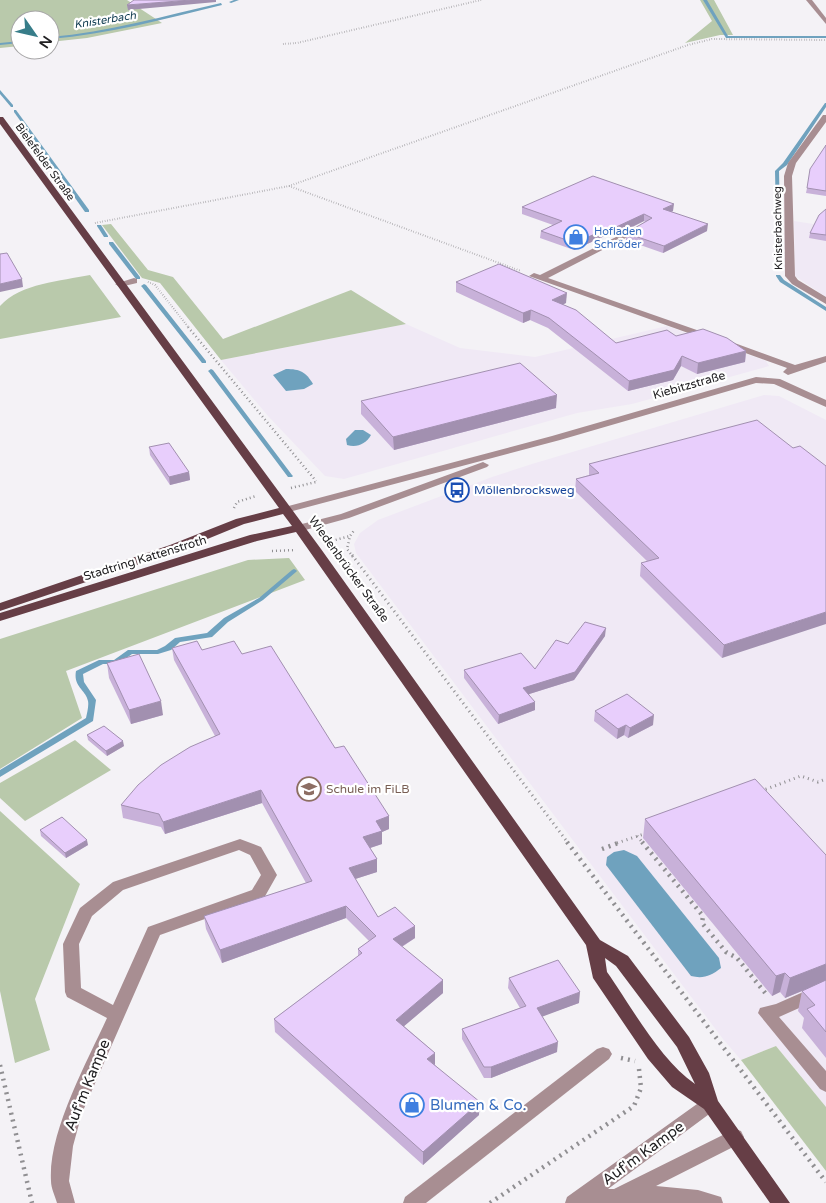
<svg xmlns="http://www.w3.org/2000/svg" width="826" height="1203" font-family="'Varela Round',sans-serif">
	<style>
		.built { fill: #f0e9f5 }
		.green { fill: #b9c9ab }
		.water { fill: #6fa2be }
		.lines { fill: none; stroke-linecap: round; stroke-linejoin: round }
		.stream { fill: #6fa2be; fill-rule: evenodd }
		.path-far3 { stroke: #908f92; stroke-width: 2; stroke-dasharray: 0.5 2; stroke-linecap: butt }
		.path-far2 { stroke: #908f92; stroke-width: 2.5; stroke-dasharray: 1 3; stroke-linecap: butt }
		.path-far1 { stroke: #908f92; stroke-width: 3; stroke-dasharray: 1 4; stroke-linecap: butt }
		.path { stroke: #908f92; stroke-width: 4.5; stroke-dasharray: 2 5; stroke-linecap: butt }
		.minor { fill: #a88e92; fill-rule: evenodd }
		.major { fill: #663e46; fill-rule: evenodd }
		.wall { fill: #c8b1d9 }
		.shaded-wall { fill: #a290b0 }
		.building { fill: #e8cefc; stroke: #a290b0 }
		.labels { text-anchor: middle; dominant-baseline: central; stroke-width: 4.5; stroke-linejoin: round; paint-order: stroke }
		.far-water-label { font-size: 11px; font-style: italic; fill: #0e3a4f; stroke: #fff }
		.far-street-label { font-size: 11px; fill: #222123; stroke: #fff }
		.far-shop-label { font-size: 11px; fill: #366cbe; stroke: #fff; text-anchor: start }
		.street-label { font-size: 12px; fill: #222123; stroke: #fff }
		.transit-label { font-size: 12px; fill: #164399; stroke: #fff; text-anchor: start }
		.education-label { font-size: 12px; fill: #785e54; stroke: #fff; text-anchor: start }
		.near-street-label { font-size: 15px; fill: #222123; stroke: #fff }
		.near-shop-label { font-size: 15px; fill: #366cbe; stroke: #fff; text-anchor: start }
	</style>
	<rect width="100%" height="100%" fill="#f4f2f6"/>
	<g class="built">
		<polygon points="794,221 826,226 826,297 795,276"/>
		<polygon points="406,324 460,348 535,357 667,326 766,361 769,366 632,404 577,413 344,479 325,476 268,416 221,360"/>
		<polygon points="764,395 779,396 826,420 826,1107 776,1046 741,1060 723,1039 356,553 354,544 360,533 378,520 444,495 447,498 461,493 458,490 492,477 532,464"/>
	</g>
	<g class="green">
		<polygon points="0,0 127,0 162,23 87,38 50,42 50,20 20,20 20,46 0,48"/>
		<polygon points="700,0 714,0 733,35 720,35 685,43 712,21"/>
		<polygon points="111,224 148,270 173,277 223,339 351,290 406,324 221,360 160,283 142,278 102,225"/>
		<path d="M90 275 121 317 0 339V306C21 283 61 281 90 275Z"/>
		<polygon points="289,558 305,580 66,671 82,718 0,769 0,639 248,560"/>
		<polygon points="75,740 111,770 25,821 0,798 0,783"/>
		<polygon points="0,811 80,884 35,999 50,1050 15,1063 0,991"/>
		<polygon points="776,1046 826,1107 826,1171 741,1060"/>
	</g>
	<g class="water">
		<path d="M286 369C300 369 306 372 313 384L304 389 286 391 273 375Z"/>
		<path d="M355 430H363L371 435C366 444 357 448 347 445L346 439Z"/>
		<path d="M624 850 637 856 719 958 721 968C711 976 703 979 691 976L606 865 607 857 614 852Z"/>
	</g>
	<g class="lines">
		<g class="stream">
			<polygon points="234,0 239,0 231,3 229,2"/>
			<polygon points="703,0 707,0 728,36 826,36 826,38 726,38"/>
			<path d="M221 3 222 5C165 19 109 34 50 39V37C108 32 164 16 221 3Z"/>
			<polygon points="20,41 20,43 0,45 0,43"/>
			<polygon points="0,90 13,105 13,107 11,107 0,94"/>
			<polygon points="825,103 826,103 826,107 787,165 779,171 781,264 777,265 775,171 783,163"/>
			<polygon points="14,110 16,110 89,210 89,212 85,212 14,112"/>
			<polygon points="97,225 101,225 108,236 108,237 104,237 97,226"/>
			<polygon points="109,242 113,242 140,277 140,279 136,279 109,244"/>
			<polygon points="776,275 780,275 784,280 826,307 826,311 780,282 776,276"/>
			<polygon points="144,284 146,285 206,361 206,363 202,363 142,287 141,286"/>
			<polygon points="211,369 213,370 292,475 293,476 292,477 288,477 209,372 208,371"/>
			<path d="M294 569 296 570 297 571 296 572 263 600 228 622 212 637 180 642 171 650 158 654H132L118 664H103L83 674 84 682 96 700 93 721 0 777V770L86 718C87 713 89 706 88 701 86 690 73 687 76 671L99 660H114L128 650H157L165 646 175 638 207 633 224 618 259 598 292 570Z"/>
		</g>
		<g class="path-far3">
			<polyline points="283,44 297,43 481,0"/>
			<polyline points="289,186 688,45 712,39 826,40"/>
			<polyline points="95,223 289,186 521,271"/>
			<polyline points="148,282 155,285 189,328"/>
		</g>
		<g class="path-far2">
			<polyline points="188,327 316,481"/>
			<polyline points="291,488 316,482"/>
			<polyline points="234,508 237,502 256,496"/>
			<polyline points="328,542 350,536"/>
			<polyline points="272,551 296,550"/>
			<polyline points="353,557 347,549 350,536 355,529"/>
		</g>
		<g class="path-far1">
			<polyline points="352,555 568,843"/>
			<polyline points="761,791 801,776 818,782 826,779"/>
			<polyline points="637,836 643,843"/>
			<polyline points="617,843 647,833"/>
		</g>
		<g class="path">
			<polyline points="567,842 826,1182"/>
			<polyline points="642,842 703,916 702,923 726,952 737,958 766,994"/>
			<polyline points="602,849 621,842"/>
			<polyline points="621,1058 635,1061"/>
			<polyline points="0,1065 32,1203"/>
			<polyline points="490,1203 634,1106 641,1088 639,1069"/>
		</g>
		<g class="minor">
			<polygon points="806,0 812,0 826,18 826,24"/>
			<polygon points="823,115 826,115 826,122 796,163 792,176 795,276 798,280 826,297 826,304 792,284 785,276 784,176 788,163"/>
			<polygon points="638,226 645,228 548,278 711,335 711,339 705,339 529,276 534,273 540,275"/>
			<polygon points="134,278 137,279 137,283 120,287 115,284"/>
			<polygon points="729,341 795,365 826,356 826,362 788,375 783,372 787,368 726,346 726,342"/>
			<polygon points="756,377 780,379 826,400 826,407 774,384 756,383 560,440 289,512 281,512 279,510 281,508 552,436"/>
			<polygon points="483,462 489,465 487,467 349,518 298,532 292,528 294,526 341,514"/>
			<path d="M240 839 261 847 277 875 264 898 160 935 82 1113 73 1146 69 1181 75 1203H57C55 1196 51 1188 51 1181 48 1132 87 1062 107 1018L67 997 65 992 63 944 78 912 80 908 113 882ZM239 850 250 855 261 875 252 890 148 927 113 1005 81 988 79 944 92 916 123 890Z"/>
			<polygon points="826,982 826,996 779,1017 826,1071 826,1092 820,1089 758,1013 760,1008 776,1004"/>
			<polygon points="603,1047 609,1049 612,1054 609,1059 426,1203 403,1203 405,1197 597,1049"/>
			<polygon points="710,1096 716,1099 719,1104 716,1109 608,1189 614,1189 735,1129 741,1131 744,1137 741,1143 656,1186 698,1190 721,1197 723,1203 565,1203 567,1197 704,1099"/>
		</g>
		<path class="major" d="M0 117H3L321 549 600 940 628 956 689 1037 709 1073 718 1101 790 1203H770L704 1109 672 1087 648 1059 593 978 586 945 296 532 257 541 0 621V613L250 535 292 526 283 514 244 524 178 551 0 611V603L170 545 236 519 279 508 0 124ZM605 958 616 966 677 1047 695 1084C660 1060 631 1006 607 972Z"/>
	</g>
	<g class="wall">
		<polygon points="826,145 826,196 806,193 807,188"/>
		<polygon points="522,207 673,211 671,211 707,231 663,253 626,240 626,233 645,222 644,221 614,236 609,234 574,250 540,238 541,231 553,225 522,214"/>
		<polygon points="826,209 826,241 809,238 810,233"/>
		<polygon points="456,282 566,303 563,304 616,343 676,336 746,351 745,362 697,374 681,366 673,380 628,391 548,328 530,320 523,323 456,292"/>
		<polygon points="361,401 556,408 394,450 361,414"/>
		<polygon points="149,447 189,472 190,480 170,485 150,455"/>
		<polygon points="793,448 722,658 640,576 641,563 648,562 575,491 576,479 589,475 589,464"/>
		<polygon points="605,636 574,680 529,694 535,710 498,724 464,678 464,670 535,669 568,644"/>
		<polygon points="172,648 202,650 242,654 335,748 389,816 389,829 382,832 382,844 370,848 377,859 377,872 355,879 378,917 415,926 415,938 402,947 443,980 443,993 404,1026 435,1053 435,1065 479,1115 423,1165 275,1032 274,1019 358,956 358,949 369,941 346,918 222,963 206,929 204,916 306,883 262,803 165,834 161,827 123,818 121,805 215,736 174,660"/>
		<polygon points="107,663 163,715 131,724 109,678"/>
		<polygon points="595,711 653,725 628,738 624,735 617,739 594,721"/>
		<polygon points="87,735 124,746 107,756 88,740"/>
		<polygon points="645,819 826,855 826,1058 802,1028 804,1018 798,1011 802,991 785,998 780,992 772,996 643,838"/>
		<polygon points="40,830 88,845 66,858 41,836"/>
		<polygon points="509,978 579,1003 542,1016 557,1052 491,1078 484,1078 462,1039 462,1029 520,1008 508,988"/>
	</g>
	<g class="shaded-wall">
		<polygon points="191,0 216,0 216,2 128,10 127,5"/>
		<polygon points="674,204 673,211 663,216 663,209"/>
		<polygon points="644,214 644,221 614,236 614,228"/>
		<polygon points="708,224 707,231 663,253 664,246"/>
		<polygon points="610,227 609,234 574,250 575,243"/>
		<polygon points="22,279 23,287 0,292 0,284"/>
		<polygon points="567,293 566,303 552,310 552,300"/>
		<polygon points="531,310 530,320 523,323 523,313"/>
		<polygon points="746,351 745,362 697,374 698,363"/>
		<polygon points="682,356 681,366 673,380 628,391 629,381"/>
		<polygon points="557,395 556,408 394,450 393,437"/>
		<polygon points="189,472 190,480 170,485 169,477"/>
		<polygon points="826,612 826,624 722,658 724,645"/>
		<polygon points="606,628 605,636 574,680 523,696 523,688"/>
		<polygon points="161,701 163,715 131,724 129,710"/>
		<polygon points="535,702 535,710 498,724 499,715"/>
		<polygon points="654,715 653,725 628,738 630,728"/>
		<polygon points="626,725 624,735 617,739 618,729"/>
		<polygon points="123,741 124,746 107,756 106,751"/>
		<polygon points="261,790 262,803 165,834 163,822"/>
		<polygon points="389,816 389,829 382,832 382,844 364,850 363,837 376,821"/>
		<polygon points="87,840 88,845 66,858 65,853"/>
		<polygon points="377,859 377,872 349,881 349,868"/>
		<polygon points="346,906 346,918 222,963 220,950"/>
		<polygon points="415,926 415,938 393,952 393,939"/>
		<polygon points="826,964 826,981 785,998 790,978"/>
		<polygon points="785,973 780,992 772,996 776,976"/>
		<polygon points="443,980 443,993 396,1033 396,1020"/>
		<polygon points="580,992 579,1003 536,1019 537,1008"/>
		<polygon points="558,1042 557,1052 491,1078 491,1067"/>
		<polygon points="435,1053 435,1065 427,1059"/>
		<polygon points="480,1102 479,1115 423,1165 423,1152"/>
	</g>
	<g class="building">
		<polygon points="134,0 191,0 127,5"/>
		<polygon points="826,145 826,191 807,188 810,169"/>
		<polygon points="593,176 674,204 663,209 708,224 664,246 626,233 652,218 644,214 614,228 610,227 575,243 541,231 562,221 522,207"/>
		<polygon points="826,209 826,235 810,233 819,215"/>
		<polygon points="7,253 22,279 0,284 0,254"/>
		<polygon points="499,264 567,293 552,300 576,310 616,343 667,330 676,336 703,329 727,338 746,351 698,363 682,356 674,370 629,381 549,318 531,310 523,313 456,282"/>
		<polygon points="520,363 557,395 393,437 361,401"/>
		<polygon points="757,420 793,448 800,446 826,466 826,612 724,645 641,563 659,558 576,479 599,473 589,464"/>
		<polygon points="169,443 189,472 169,477 149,447"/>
		<polygon points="585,622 606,628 575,672 523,688 535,702 499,715 464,670 521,653 535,669 556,640 568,644"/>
		<polygon points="197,641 202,650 234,641 242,654 271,646 335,748 344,746 389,816 376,821 382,831 363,837 377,859 349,868 378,917 395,907 415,926 393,939 443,980 396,1020 435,1053 427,1059 480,1102 423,1152 274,1019 362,953 358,949 376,936 346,906 220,950 204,916 312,881 261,790 163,822 159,814 121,805 138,785 161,765 190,747 220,734 172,648"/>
		<polygon points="139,654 161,701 129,710 107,663"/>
		<polygon points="627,694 654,715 630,728 626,725 618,729 595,711"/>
		<polygon points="104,726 123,741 106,751 87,735"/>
		<polygon points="755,779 826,855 826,964 790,978 785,973 776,976 645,819"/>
		<polygon points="62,817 87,840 65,853 40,830"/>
		<polygon points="558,960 580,992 537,1008 558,1042 491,1067 484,1067 462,1029 526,1006 509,978"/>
		<polygon points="826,980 826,1032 807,1009 815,1005 802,991"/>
	</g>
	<defs>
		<g id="shop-ring" transform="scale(1.25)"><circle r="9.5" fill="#fff" stroke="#3f7fe0" stroke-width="1.5"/><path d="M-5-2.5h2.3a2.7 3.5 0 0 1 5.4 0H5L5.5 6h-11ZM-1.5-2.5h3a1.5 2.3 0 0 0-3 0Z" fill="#3f7fe0"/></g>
		<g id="bus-ring" transform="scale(1.25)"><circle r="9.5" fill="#fff" stroke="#1a4fb4" stroke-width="1.5"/><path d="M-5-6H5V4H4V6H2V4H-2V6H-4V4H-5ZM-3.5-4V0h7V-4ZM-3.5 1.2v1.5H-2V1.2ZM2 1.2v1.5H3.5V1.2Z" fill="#1a4fb4"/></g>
		<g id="school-ring" transform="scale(1.25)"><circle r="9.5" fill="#fff" stroke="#8d6e63" stroke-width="1.5"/><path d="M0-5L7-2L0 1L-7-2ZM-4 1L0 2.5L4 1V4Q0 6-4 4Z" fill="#8d6e63"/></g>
	</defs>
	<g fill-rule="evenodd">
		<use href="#shop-ring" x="576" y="237"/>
		<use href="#bus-ring" x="457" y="490"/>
		<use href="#school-ring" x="309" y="789"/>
		<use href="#shop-ring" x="412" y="1105"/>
	</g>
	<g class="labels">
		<g class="far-water-label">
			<text transform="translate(105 20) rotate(-9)">Knisterbach</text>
		</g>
		<g class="far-street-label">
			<text transform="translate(45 162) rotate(54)">Bielefelder Straße</text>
			<text transform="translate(778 228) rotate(-91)">Knisterbachweg</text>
		</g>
		<g class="far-shop-label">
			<text x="594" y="231">Hofladen<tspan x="594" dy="13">Schröder</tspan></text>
		</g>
		<g class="street-label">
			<text transform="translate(689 385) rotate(-16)">Kiebitzstraße</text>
			<text transform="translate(145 558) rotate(-17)">Stadtring Kattenstroth</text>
			<text transform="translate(349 569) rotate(54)">Wiedenbrücker Straße</text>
		</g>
		<g class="transit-label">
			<text x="474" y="490">Möllenbrocksweg</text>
		</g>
		<g class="education-label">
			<text x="326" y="789">Schule im FiLB</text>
		</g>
		<g class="near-street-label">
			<text transform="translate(87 1085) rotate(-68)">Auf'm Kampe</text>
			<text transform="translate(643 1153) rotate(-36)">Auf'm Kampe</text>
		</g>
		<g class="near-shop-label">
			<text x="430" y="1105">Blumen &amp; Co.</text>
		</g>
	</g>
	<g transform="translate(35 35) rotate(124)"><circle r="24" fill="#ffffff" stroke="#a7a6a7"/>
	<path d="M0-4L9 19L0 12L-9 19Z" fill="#377d89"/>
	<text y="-8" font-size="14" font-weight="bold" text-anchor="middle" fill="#222123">N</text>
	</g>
</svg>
